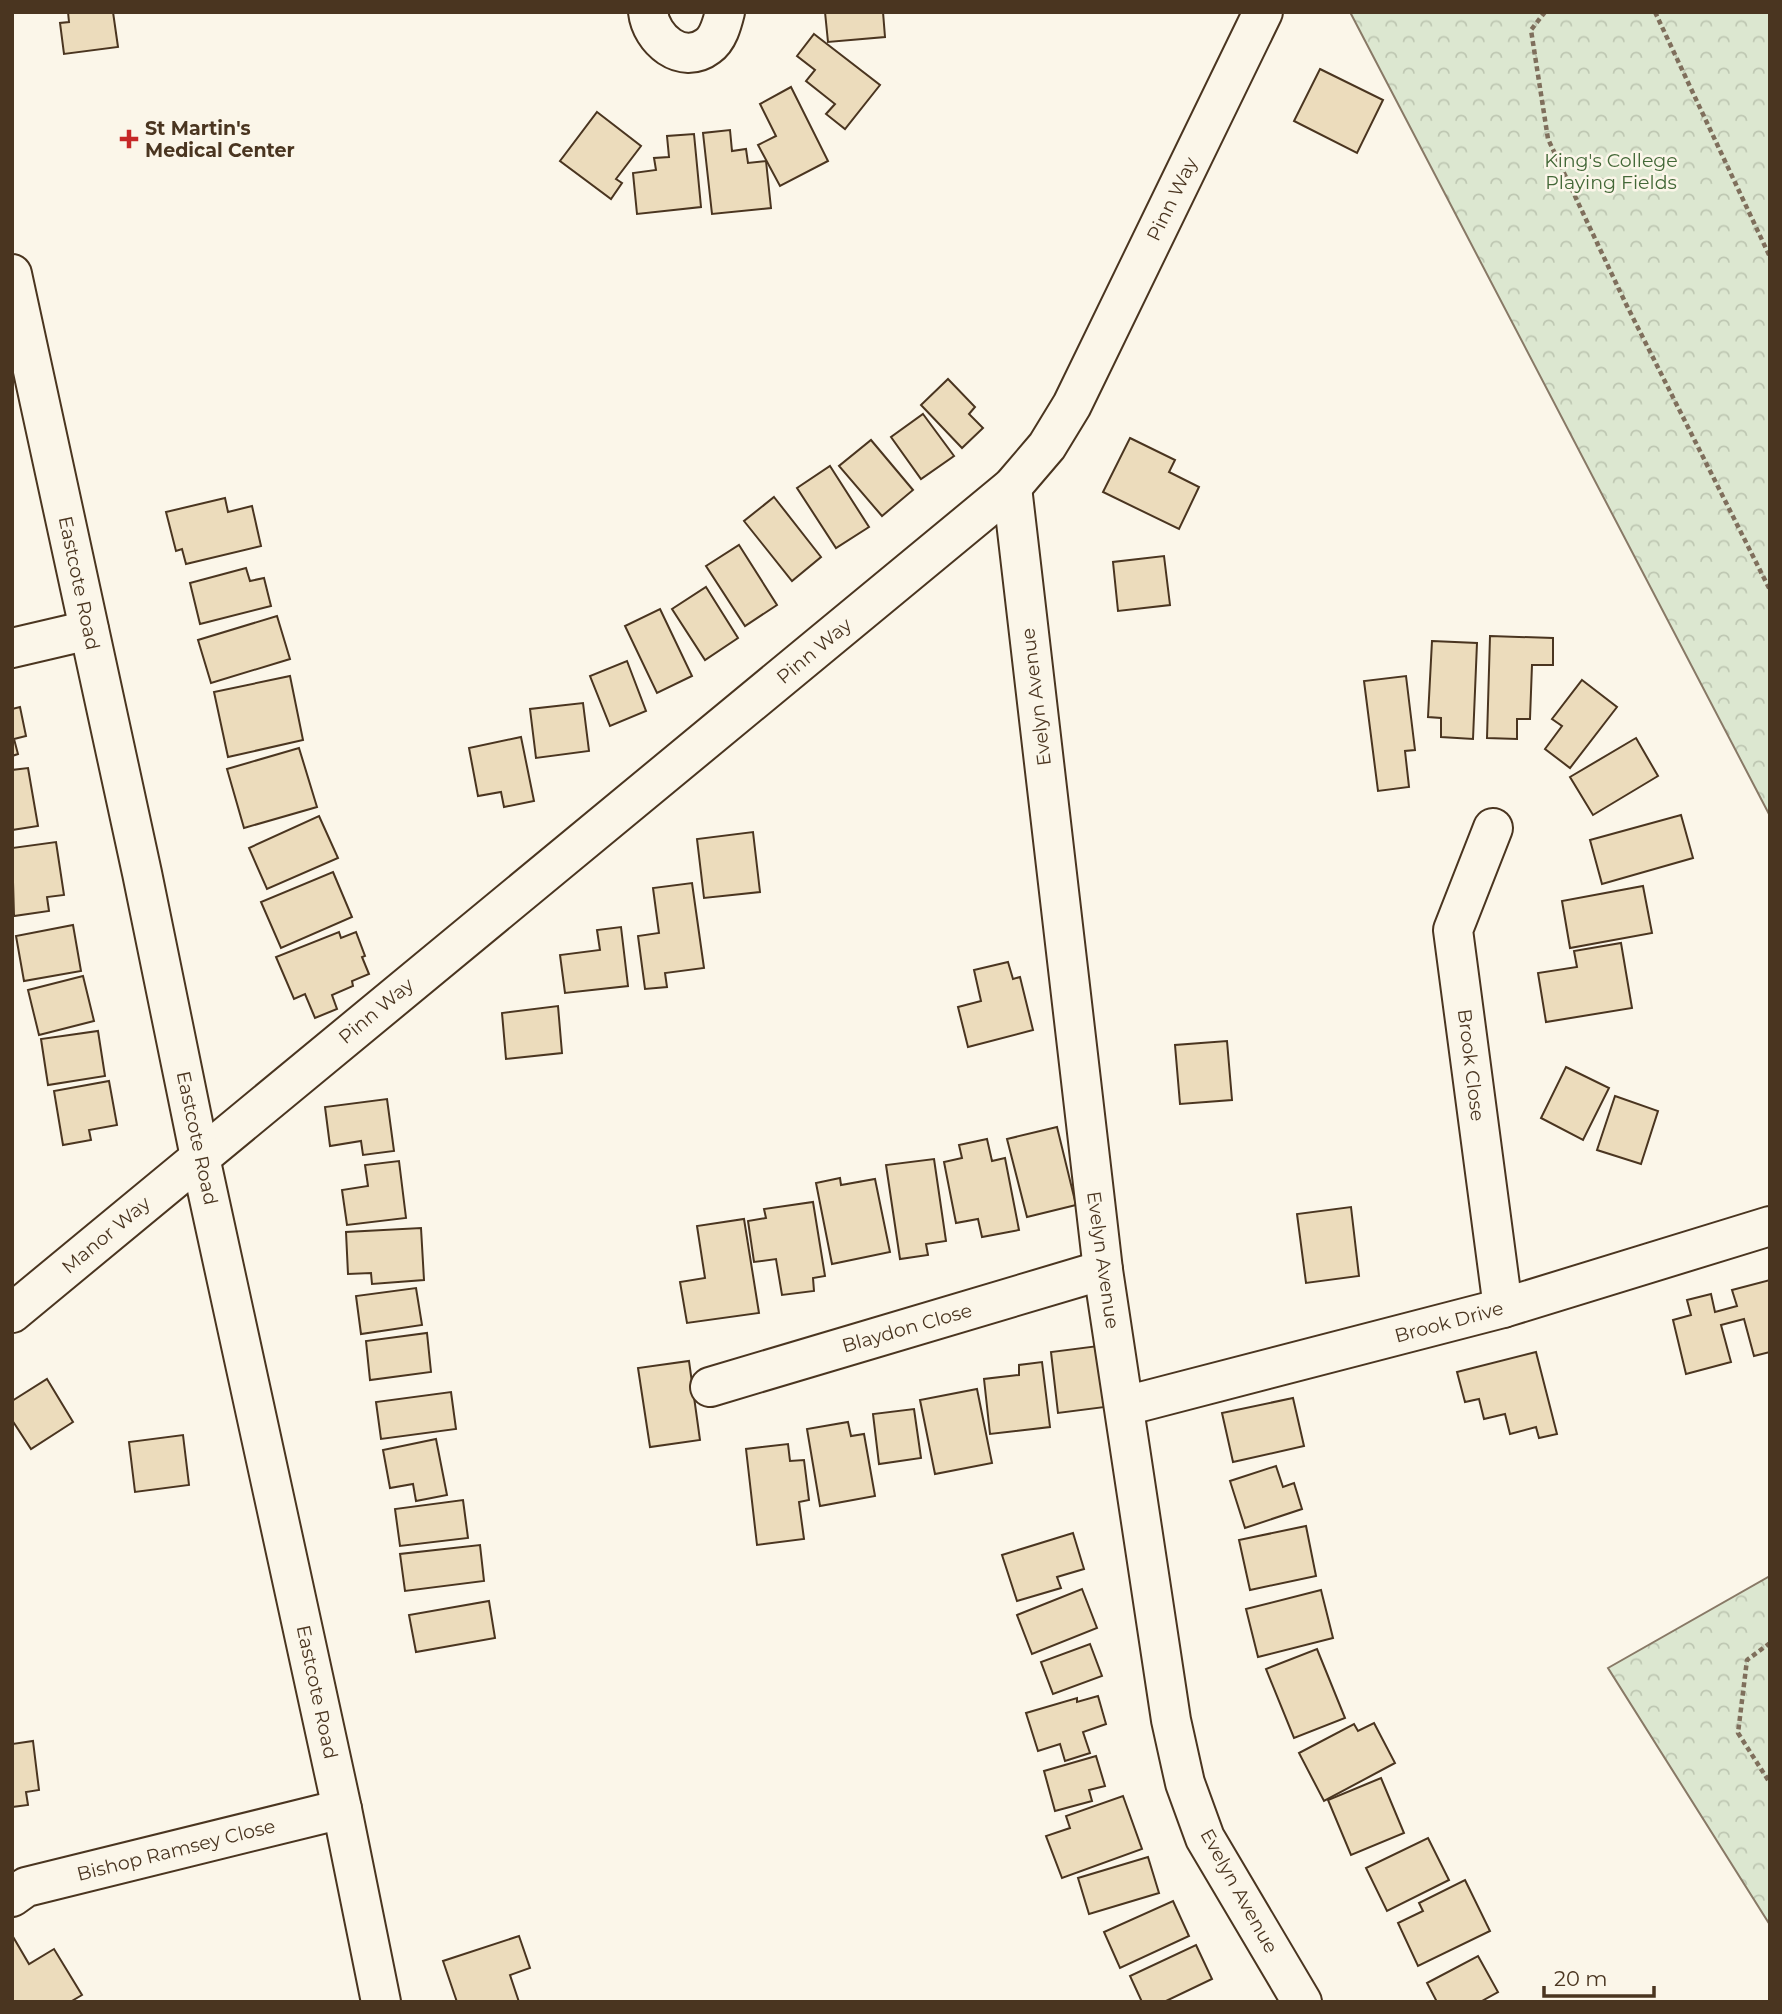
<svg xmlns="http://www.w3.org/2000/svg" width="1782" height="2014" font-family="Montserrat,sans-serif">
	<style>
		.park { fill: url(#park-crowns); stroke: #887966; stroke-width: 2 }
		.building { fill: #ecdcbc; stroke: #4a3520; stroke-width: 2 }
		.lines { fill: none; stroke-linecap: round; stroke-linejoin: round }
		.minor-casing { stroke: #4a3520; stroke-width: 42 }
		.major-casing { stroke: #4a3520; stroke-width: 42 }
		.path { stroke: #7f6f5c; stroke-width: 4.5; stroke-dasharray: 5 3.5; stroke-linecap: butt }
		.minor { stroke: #fbf6e9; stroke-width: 38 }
		.major { stroke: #fbf6e9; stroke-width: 38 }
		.poi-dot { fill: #c62828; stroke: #fbf6e9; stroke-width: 2.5 }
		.labels { text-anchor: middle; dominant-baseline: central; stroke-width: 5; stroke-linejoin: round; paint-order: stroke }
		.poi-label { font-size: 19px; font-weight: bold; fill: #4a3520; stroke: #fbf6e9; text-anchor: start }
		.park-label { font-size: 19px; fill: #436837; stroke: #fbf6e9 }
		.street-label { font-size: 19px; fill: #4a3520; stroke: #fbf6e9 }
	</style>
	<defs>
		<pattern id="park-crowns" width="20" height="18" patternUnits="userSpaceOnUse" patternTransform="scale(1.75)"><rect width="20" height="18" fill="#dce7d0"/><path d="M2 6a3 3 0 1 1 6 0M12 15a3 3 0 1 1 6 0" fill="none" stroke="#bec7b2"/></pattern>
	</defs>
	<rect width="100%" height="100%" fill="#fbf6e9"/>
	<g class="park">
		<polygon points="1350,12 1770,12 1770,816"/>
		<polygon points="1770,1576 1770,1925 1608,1668"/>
	</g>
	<g class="building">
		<polygon points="68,12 113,12 118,47 64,54 60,23 69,22"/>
		<polygon points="825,12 883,12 885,37 828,42"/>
		<polygon points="814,34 880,85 845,129 826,114 835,104 806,81 815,70 797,56"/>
		<polygon points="1320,69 1383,100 1357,153 1294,121"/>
		<polygon points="791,87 828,161 780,186 758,145 776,136 760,104"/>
		<polygon points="597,112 641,146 616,179 622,183 611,199 560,161"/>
		<polygon points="730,130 732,151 746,149 748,163 766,161 771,208 712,214 703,133"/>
		<polygon points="694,134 701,207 637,214 633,173 656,170 654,158 669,157 667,136"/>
		<polygon points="948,379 975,407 969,414 983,428 962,448 921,405"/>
		<polygon points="923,414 954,456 921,479 891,437"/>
		<polygon points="1130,438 1175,460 1169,472 1199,487 1179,529 1103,492"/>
		<polygon points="871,440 913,490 882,516 839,466"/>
		<polygon points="830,466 869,527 836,548 797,488"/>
		<polygon points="774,497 821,557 792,581 744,521"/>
		<polygon points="225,498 228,512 252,506 261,546 186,564 182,549 176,551 166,512"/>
		<polygon points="739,545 777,605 745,626 706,566"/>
		<polygon points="1164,556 1170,605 1118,611 1113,562"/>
		<polygon points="246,568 250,581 264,578 271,606 200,624 190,583"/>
		<polygon points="706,587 738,638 705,660 672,609"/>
		<polygon points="660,609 692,676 657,693 625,626"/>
		<polygon points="277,616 290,659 211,683 198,640"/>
		<polygon points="1490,636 1553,638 1553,665 1532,665 1530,719 1517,719 1517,739 1487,738"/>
		<polygon points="1432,641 1477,643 1473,739 1441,737 1441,718 1428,717"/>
		<polygon points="627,661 646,711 610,726 590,676"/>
		<polygon points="290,676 303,740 228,757 214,692"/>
		<polygon points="1406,676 1415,750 1405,751 1409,787 1378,791 1364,681"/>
		<polygon points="1582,680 1617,707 1570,768 1545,749 1562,726 1552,719"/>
		<polygon points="583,703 589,751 536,758 530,709"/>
		<polygon points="20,707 26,736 14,739 18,754 12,756 12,709"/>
		<polygon points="521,737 534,801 504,807 501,792 478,796 469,748"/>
		<polygon points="1636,738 1658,776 1593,815 1570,777"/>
		<polygon points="299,748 317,807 244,828 227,769"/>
		<polygon points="28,768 38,826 12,830 12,770"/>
		<polygon points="1681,815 1693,858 1602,884 1590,840"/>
		<polygon points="319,816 338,858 267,889 249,848"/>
		<polygon points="753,832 760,892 704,898 697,839"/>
		<polygon points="56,842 64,895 47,897 49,911 14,916 12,848"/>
		<polygon points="333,872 352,917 281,948 261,902"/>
		<polygon points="692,883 704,968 665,973 667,987 645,989 638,936 659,933 653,888"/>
		<polygon points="1643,886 1652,933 1570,948 1562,901"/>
		<polygon points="73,925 81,971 24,981 16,936"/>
		<polygon points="621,927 628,986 565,993 560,955 600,950 597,930"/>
		<polygon points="339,932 341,938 356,932 365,956 362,957 369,974 352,981 353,986 332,995 337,1009 315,1018 305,994 294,999 276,957"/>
		<polygon points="1621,943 1632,1008 1546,1022 1538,973 1577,967 1574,951"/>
		<polygon points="1008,962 1013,979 1020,977 1033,1030 968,1047 958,1007 981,1001 974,970"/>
		<polygon points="83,976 94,1021 39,1035 28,990"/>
		<polygon points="558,1006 562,1053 506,1059 502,1013"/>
		<polygon points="98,1031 105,1076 48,1085 41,1039"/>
		<polygon points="1227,1041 1232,1100 1180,1104 1175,1045"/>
		<polygon points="1566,1067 1609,1088 1583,1140 1541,1118"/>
		<polygon points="109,1081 117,1125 89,1130 91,1140 63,1145 54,1091"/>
		<polygon points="1615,1096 1658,1111 1641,1164 1597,1150"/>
		<polygon points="387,1099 394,1151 363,1155 361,1141 330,1146 325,1107"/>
		<polygon points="1057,1127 1076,1205 1027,1217 1007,1139"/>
		<polygon points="987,1139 992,1161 1005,1158 1019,1230 982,1237 978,1219 956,1223 944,1162 962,1158 959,1145"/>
		<polygon points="934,1159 946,1241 926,1244 928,1255 900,1259 886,1165"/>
		<polygon points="399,1161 406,1218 347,1225 342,1190 368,1186 365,1165"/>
		<polygon points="840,1178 841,1185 875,1179 890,1252 832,1264 816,1183"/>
		<polygon points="813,1202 825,1276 813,1278 814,1291 782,1295 776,1259 754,1262 748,1221 766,1218 764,1209"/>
		<polygon points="1351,1207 1359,1276 1306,1283 1297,1214"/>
		<polygon points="744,1219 759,1313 687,1323 680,1282 705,1278 697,1226"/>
		<polygon points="421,1228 424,1280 372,1284 371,1273 348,1274 346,1232"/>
		<polygon points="1770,1280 1770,1352 1754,1356 1744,1319 1721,1325 1731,1362 1686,1374 1673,1320 1691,1315 1687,1300 1711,1294 1715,1312 1737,1306 1732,1290"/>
		<polygon points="416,1288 422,1325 361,1334 356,1296"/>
		<polygon points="427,1333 431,1372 370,1380 366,1341"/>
		<polygon points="1098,1346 1105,1407 1058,1413 1051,1352"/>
		<polygon points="1536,1352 1557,1434 1539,1438 1536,1427 1510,1434 1505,1414 1484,1419 1479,1399 1465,1402 1457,1372"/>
		<polygon points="689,1361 700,1440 650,1447 638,1368"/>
		<polygon points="1042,1362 1050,1427 990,1434 984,1379 1019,1375 1019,1365"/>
		<polygon points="47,1379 73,1422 31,1449 12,1420 12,1401"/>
		<polygon points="977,1389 992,1463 935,1474 920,1400"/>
		<polygon points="451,1392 456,1429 381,1439 376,1402"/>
		<polygon points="1293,1398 1304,1446 1233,1462 1222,1413"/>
		<polygon points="914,1409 921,1458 879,1464 873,1414"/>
		<polygon points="848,1422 851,1436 864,1434 875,1496 820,1506 807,1429"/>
		<polygon points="183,1435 189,1485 135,1492 129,1442"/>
		<polygon points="436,1439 447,1495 416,1501 413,1484 390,1488 383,1450"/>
		<polygon points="788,1444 790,1461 804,1460 809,1500 799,1502 804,1539 757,1545 746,1449"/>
		<polygon points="1276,1466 1283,1487 1294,1483 1302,1509 1245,1528 1230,1481"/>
		<polygon points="463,1500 468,1538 400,1546 395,1509"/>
		<polygon points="1306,1526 1316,1576 1250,1590 1239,1540"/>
		<polygon points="1073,1533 1084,1569 1057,1577 1061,1588 1017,1601 1002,1555"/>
		<polygon points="480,1545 484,1581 405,1591 400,1554"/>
		<polygon points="1082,1589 1097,1628 1032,1654 1017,1615"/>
		<polygon points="1321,1590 1333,1638 1258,1657 1246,1609"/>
		<polygon points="489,1601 495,1638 416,1652 409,1615"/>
		<polygon points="1090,1644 1102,1676 1053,1694 1041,1662"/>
		<polygon points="1317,1649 1345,1718 1294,1738 1266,1669"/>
		<polygon points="1098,1696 1106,1724 1083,1732 1090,1753 1065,1761 1060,1744 1038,1751 1026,1713 1077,1698 1077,1702"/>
		<polygon points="1374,1723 1395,1763 1324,1801 1299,1753 1354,1724 1358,1731"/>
		<polygon points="33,1741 39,1790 26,1792 28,1805 12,1807 12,1744"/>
		<polygon points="1096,1756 1105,1786 1089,1790 1092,1801 1055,1811 1044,1771"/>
		<polygon points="1381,1778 1404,1833 1351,1855 1328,1800"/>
		<polygon points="1123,1796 1142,1849 1062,1878 1046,1836 1070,1828 1066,1816"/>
		<polygon points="1428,1838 1449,1880 1387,1911 1366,1868"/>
		<polygon points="1148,1857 1159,1893 1089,1914 1078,1878"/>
		<polygon points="1465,1880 1490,1931 1418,1966 1398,1923 1423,1911 1419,1903"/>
		<polygon points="1173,1901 1189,1936 1120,1968 1104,1932"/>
		<polygon points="12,1935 29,1964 54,1949 82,1995 70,2002 13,2002"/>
		<polygon points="519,1936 530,1968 510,1975 519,2002 457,2002 443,1961"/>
		<polygon points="1196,1945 1212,1979 1164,2002 1142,2002 1130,1976"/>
		<polygon points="1478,1956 1498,1992 1480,2002 1437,2002 1427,1983"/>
	</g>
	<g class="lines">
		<g class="minor-casing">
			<g id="minor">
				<path d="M648 12C651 39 682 66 708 46 718 39 722 24 725 12"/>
				<polyline points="1012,487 1103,1270 1171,1720 1185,1783 1205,1838 1302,2002"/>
				<polyline points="12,648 89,630"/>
				<polyline points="1493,828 1453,930 1503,1308"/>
				<polyline points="12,1313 1012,487 1047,446 1072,405 1263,12"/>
				<polyline points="710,1387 1103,1270"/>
				<polyline points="1125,1406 1503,1308 1770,1226"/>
				<polyline points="12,1897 26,1887 342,1809"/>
			</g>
		</g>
		<g class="major-casing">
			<polyline id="major" points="12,274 142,873 200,1157 342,1809 381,2002"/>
		</g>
		<g class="path">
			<polyline points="1545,12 1531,30 1548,139 1625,302 1770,590"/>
			<polyline points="1655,12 1770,257"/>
			<polyline points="1770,1643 1747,1660 1738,1733 1770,1783"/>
		</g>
		<use href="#minor" class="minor"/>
		<use href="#major" class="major"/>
	</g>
	<path class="poi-dot" d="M125.5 128.5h7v7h7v7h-7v7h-7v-7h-7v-7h7z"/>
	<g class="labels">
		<g class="poi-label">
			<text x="145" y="128">St Martin's<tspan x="145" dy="22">Medical Center</tspan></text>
		</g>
		<g class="park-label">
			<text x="1611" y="160">King's College<tspan x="1611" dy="22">Playing Fields</tspan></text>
		</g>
		<g class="street-label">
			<text transform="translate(1172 199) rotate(-64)">Pinn Way</text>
			<text transform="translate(79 583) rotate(78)">Eastcote Road</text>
			<text transform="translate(814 651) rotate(-40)">Pinn Way</text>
			<text transform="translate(1036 697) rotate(-97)">Evelyn Avenue</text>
			<text transform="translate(376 1011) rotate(-40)">Pinn Way</text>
			<text transform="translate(1471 1065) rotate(83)">Brook Close</text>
			<text transform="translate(197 1138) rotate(78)">Eastcote Road</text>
			<text transform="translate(106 1235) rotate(-40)">Manor Way</text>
			<text transform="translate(1103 1260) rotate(82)">Evelyn Avenue</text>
			<text transform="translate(1449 1322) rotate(-15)">Brook Drive</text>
			<text transform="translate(907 1328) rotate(-16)">Blaydon Close</text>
			<text transform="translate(317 1692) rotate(78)">Eastcote Road</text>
			<text transform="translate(176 1850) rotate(-14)">Bishop Ramsey Close</text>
			<text transform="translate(1239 1891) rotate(61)">Evelyn Avenue</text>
		</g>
	</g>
	<rect width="1782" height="2014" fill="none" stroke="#4a3520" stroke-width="28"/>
	<path d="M1544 1986v10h110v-10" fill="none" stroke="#4a3520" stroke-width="3.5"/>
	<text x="1554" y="1986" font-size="21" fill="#4a3520" stroke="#fbf6e9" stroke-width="5" paint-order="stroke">20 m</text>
</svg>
